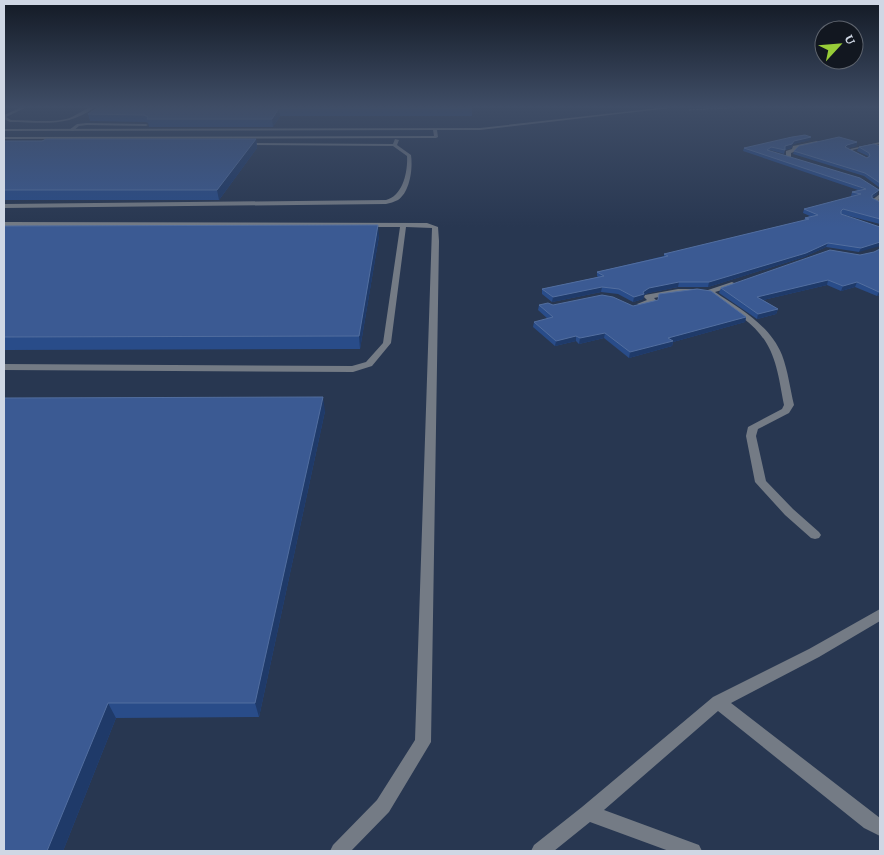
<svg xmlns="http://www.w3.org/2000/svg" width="884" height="855" font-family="'Crimson Pro',serif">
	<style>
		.built { fill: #283751 }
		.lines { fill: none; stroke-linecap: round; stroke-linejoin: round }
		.path { stroke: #778191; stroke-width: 1; stroke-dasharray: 2.5 1; stroke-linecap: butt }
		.service { fill: #747b85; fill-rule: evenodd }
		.minor { fill: #747b85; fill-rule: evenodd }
		.wall { fill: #294c89 }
		.shaded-wall { fill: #1f3a69 }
		.building { fill: #3b5a93; stroke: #526e9f }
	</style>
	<rect width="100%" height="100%" fill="#232f43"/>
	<rect class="built" x="4" y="107" width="876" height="744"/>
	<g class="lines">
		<polyline class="path" points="689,110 748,107"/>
		<g class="service">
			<path d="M22 107H27L6 117 11 120C28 120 49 123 66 119 76 117 85 107 95 107 68 128 42 122 10 122L4 119V115Z"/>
			<polygon points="87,123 146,124 148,125 146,126 87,125 79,126 73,131 69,130 77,124"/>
			<path d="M395 139 399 140 397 145 411 155C413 168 410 192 398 200 394 202 390 203 386 204L4 208V204L386 200C403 196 408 171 407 156L393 146 244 145 242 144 244 143 393 144Z"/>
			<polygon points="4,222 427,223 438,227 439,241 431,742 389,812 351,851 330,851 333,845 377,800 415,740 432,228 406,227 391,343 372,366 353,372 4,370 4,364 352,366 366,362 383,343 400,227 4,226"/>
			<polygon points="880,609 880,621 819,657 731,703 880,818 880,836 864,828 718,711 604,810 699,845 702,851 669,851 590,822 554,851 531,851 534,845 582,807 713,697 809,649"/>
		</g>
		<g class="minor">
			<polygon points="668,107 679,107 480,130 437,130 438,137 436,138 4,139 4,137 434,136 433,130 4,131 4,129 480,128"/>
			<polygon points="817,141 819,143 797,148 796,151 791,153 791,157 786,159 784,158 786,156 786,151 792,149 793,146"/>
			<polygon points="880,142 880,144 852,150 867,158 865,160 846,150"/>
			<polygon points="880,194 880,199 878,200 880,201 880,205 872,202 872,200"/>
			<path d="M732 282 736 284 735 286 715 292C740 309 770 325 782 355 788 371 790 388 794 405L789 413 758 429 756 436 766 481 793 509 819 532 821 535 819 538 815 539 811 538 785 515 755 482 746 436 748 427 782 409 784 405C777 368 775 342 743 318 731 309 716 302 705 291Z"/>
			<polygon points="678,289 696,289 700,291 696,293 678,293 654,298 657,301 656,303 641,306 637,304 647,300 644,297 645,295"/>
		</g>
	</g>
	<g class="wall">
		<polygon points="99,107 472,108 472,116 280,116 273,127 149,127 148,123 146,122 90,121 88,114"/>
		<polygon points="256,139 257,148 219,200 4,200 4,141"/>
		<polygon points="810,140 793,144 791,148 785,150 784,154 770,150 770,151 877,194 872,198 880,202 880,224 841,214 880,227 859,252 826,247 804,257 708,287 678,287 648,293 644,295 643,299 633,302 618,294 601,292 552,302 542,294 542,289 598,277 597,276 597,272 664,256 664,254 804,221 805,218 810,216 803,213 804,209 853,196 851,196 852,192 858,190 743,151 744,148"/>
		<polygon points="857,142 856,146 847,148 867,158 868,156 857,151 859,147 880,146 880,188 864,176 793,154 794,151"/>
		<polygon points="4,226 379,236 360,349 4,350"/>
		<polygon points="874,252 880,295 877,296 855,287 841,291 827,285 763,300 778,309 776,314 757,319 719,293 721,288"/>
		<polygon points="539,305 633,306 746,317 745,322 673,342 672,346 629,358 604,338 579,344 576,341 555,346 533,327 534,322 548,319 538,310"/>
		<polygon points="4,398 325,411 259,717 116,718 63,851"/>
	</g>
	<g class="shaded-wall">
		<polygon points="279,108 280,116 273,127 272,119"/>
		<polygon points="811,137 810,140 793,144 791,148 784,150 785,146 794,141"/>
		<polygon points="256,139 257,148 219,200 217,190"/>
		<polygon points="857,142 856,146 846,148 844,151 847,145"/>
		<polygon points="879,190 877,194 871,198 872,195"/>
		<polygon points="378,225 379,236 360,349 359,336"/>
		<polygon points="880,242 880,246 859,252 861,248"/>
		<polygon points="828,243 826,247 804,257 708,287 709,282"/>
		<polygon points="828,280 827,285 755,302 757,297"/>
		<polygon points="679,282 678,287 648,293 644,295 643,299 633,302 634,297 649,288"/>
		<polygon points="857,282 855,287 841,291 843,286"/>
		<polygon points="602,287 601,292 552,302 553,297"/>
		<polygon points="880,291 880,295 877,296 879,292"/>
		<polygon points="778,309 776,314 757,319 758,314"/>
		<polygon points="746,317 745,322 673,342 672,346 629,358 630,352 668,338"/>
		<polygon points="605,333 604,338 579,344 580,338"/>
		<polygon points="576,336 576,341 555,346 556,341"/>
		<polygon points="323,397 325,411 259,717 255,703"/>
		<polygon points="108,703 116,718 63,851 47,851"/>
	</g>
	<g class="building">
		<polygon points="99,107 471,107 472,108 279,108 272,119 147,119 148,117 144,115 88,114"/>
		<polygon points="805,135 811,137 794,141 792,144 785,146 785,150 771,147 767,150 860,178 879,190 872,195 872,198 880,202 880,219 843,209 841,211 841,214 880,227 880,242 861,248 828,243 806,253 709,282 679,282 649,288 643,292 644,294 634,297 619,289 602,287 553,297 542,289 604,276 597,272 668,256 664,254 809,219 805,218 818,215 804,209 861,194 852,192 866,189 744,148 792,137"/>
		<polygon points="839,137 857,142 847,145 845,147 867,158 870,156 869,153 859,147 874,144 880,146 880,183 865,173 794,151 799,146"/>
		<polygon points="46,139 256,139 217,190 4,190 4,141 42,141"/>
		<polygon points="378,225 359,336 4,337 4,226"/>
		<polygon points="880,249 880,291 879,292 857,282 843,286 828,280 757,297 778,309 758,314 721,288 830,250 860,255 874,252"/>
		<polygon points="697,289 711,291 746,317 668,338 673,341 630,352 605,333 580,338 576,336 556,341 534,322 553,317 539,305 548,303 553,305 602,295 613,297 633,306 658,300 659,294"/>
		<polygon points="323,397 255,703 108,703 47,851 4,851 4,398"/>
	</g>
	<linearGradient id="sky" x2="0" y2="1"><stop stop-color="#131a25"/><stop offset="0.47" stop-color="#3f4d66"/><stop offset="1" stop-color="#3f4d66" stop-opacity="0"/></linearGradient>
	<rect width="884" height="227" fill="url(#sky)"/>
	<rect width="884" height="855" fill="none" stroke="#cfd7e4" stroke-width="10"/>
	<g transform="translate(839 45) rotate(64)"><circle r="24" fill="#121720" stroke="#5e646e"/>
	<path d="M0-4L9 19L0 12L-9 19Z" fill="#97cc38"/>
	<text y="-8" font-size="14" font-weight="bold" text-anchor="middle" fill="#cfd7e4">U</text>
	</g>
</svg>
